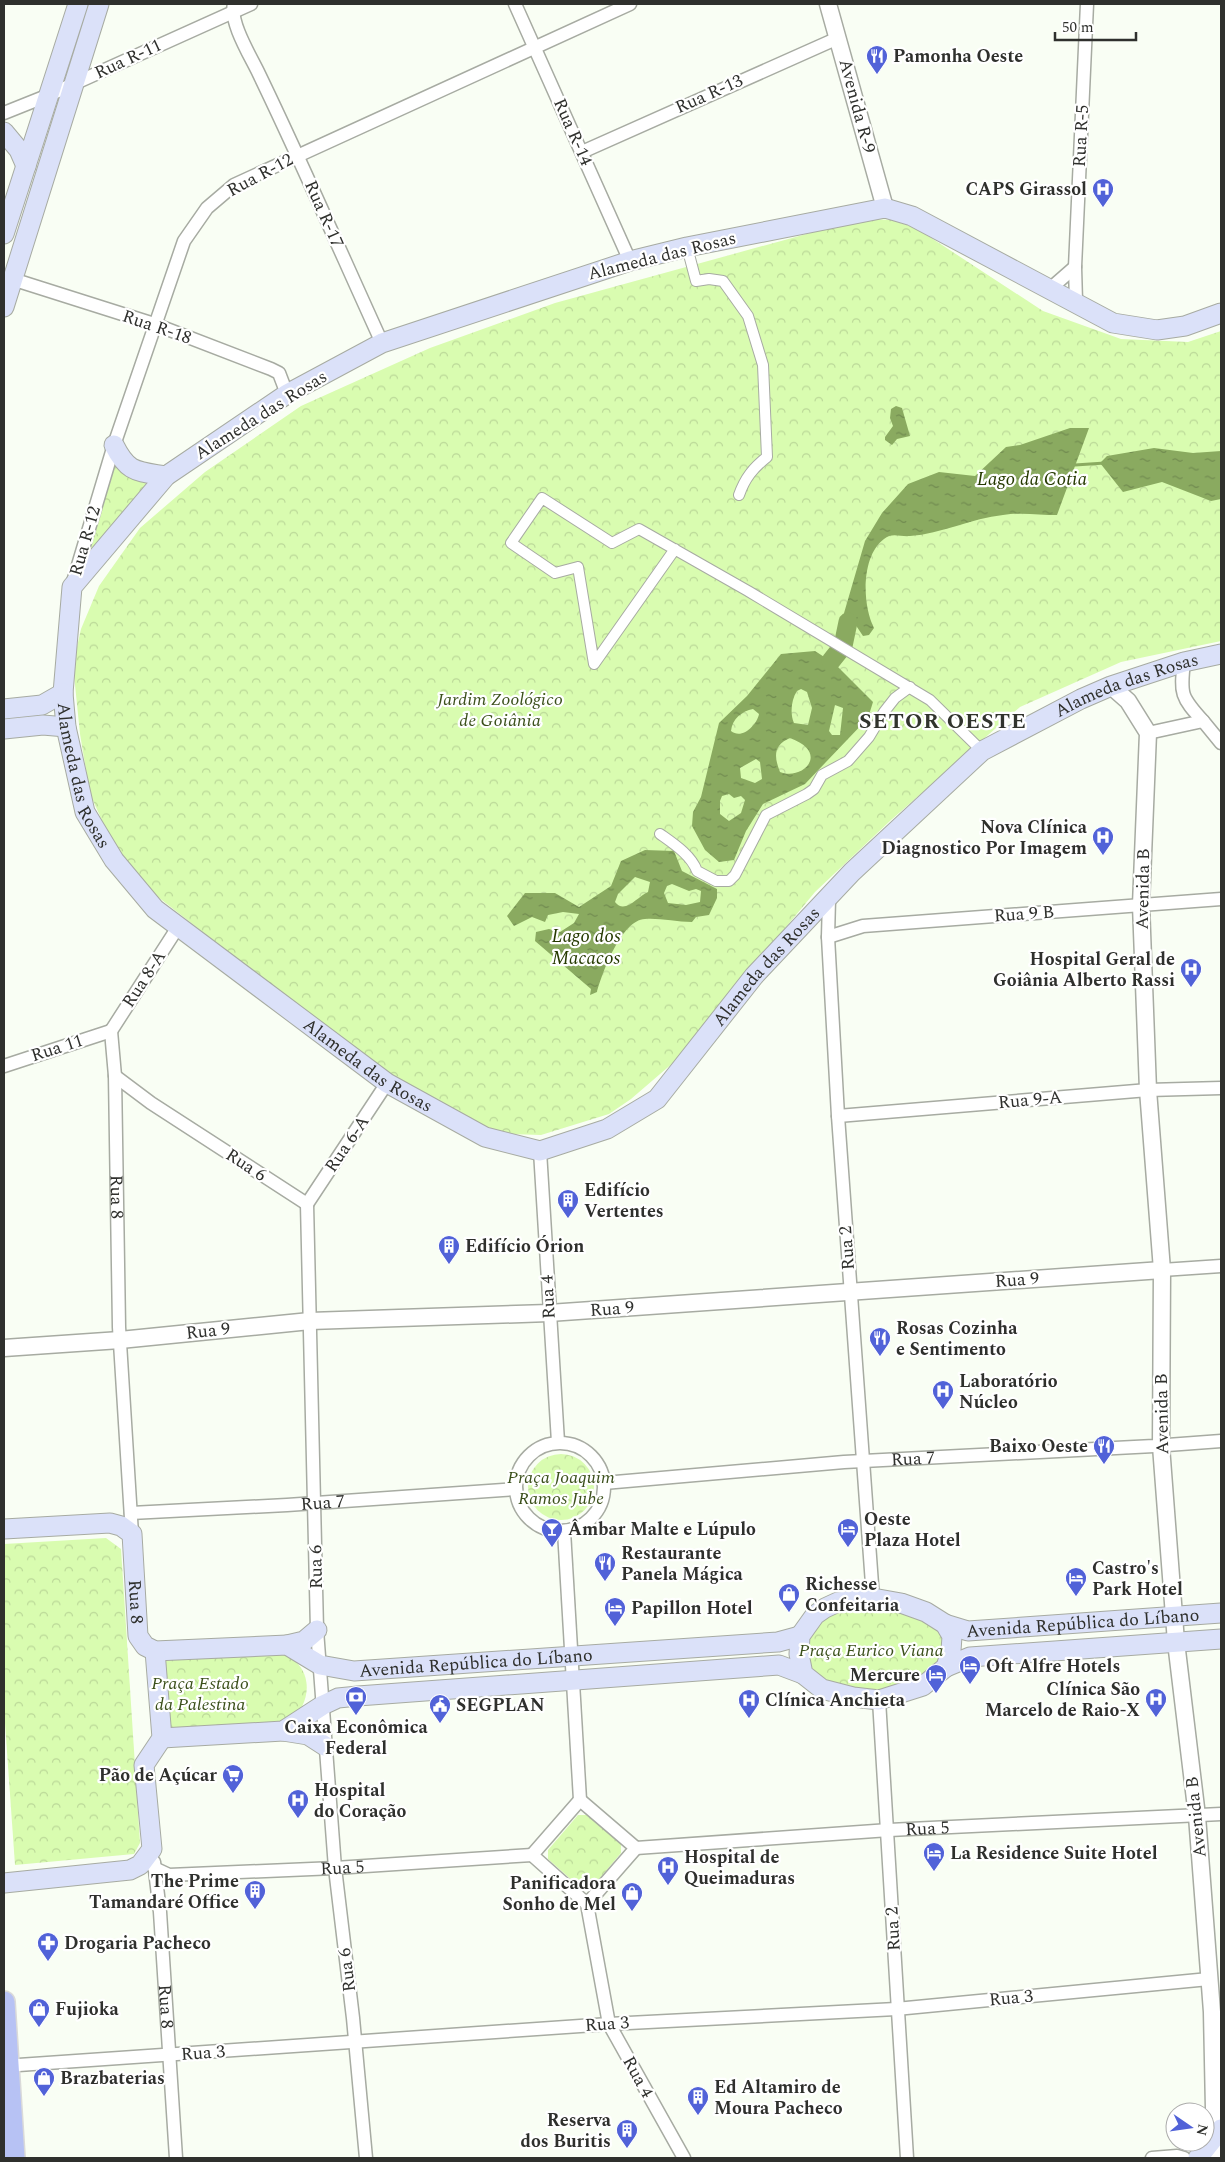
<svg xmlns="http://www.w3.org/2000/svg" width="1225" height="2162" font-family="Spectral,serif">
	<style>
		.forest { fill: url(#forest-crowns) }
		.water { fill: url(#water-ripples); fill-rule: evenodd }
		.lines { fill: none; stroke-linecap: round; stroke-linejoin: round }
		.stream { stroke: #8aaa60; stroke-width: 3 }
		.river { stroke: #8aaa60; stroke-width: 19 }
		.pedestrian-casing { stroke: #a7aba2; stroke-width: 12 }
		.minor-casing { stroke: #a7aba2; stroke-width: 15 }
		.tertiary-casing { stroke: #a7aba2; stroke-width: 19 }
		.secondary-casing { stroke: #a7aba2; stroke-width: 21 }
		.primary-casing { stroke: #dadad9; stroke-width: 24 }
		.pedestrian { stroke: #fff; stroke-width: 10 }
		.minor { stroke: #fff; stroke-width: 12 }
		.tertiary { stroke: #fff; stroke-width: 16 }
		.secondary { stroke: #dbe1f9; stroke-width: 19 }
		.primary { stroke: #b7c2f4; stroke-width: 21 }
		.labels { text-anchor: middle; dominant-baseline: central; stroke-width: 4.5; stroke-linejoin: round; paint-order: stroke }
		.poi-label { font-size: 18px; font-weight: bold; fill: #2f302d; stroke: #fff; text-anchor: start }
		.street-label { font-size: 18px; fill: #2f302d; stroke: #fff }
		.park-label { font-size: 18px; font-style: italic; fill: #3b501b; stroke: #fff }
		.water-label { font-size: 19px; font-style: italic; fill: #263a01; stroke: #fff }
		.district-label { font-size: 22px; font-weight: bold; letter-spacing: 1px; fill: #31342d; stroke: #fff }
	</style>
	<defs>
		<pattern id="forest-crowns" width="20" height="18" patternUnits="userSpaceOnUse" patternTransform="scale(1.25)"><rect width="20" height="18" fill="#d9fcb0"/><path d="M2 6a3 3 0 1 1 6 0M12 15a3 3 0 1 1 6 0" fill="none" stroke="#bbd898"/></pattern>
		<pattern id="water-ripples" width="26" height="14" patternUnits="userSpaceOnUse" patternTransform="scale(1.25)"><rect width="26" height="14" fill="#8aaa60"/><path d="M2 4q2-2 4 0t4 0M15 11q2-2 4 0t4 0" fill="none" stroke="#718b50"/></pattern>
	</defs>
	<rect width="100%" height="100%" fill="#f9fef4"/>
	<g class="forest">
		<polygon points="873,219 891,220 916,228 1043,311 1121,339 1188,342 1221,331 1221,641 1121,662 1020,707 891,820 815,892 674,1062 631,1099 609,1114 541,1135 509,1134 477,1124 401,1082 273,987 135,879 115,849 90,794 80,734 73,665 81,629 99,586 140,528 205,472 301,406 430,348 555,303 850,222"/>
		<polygon points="114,462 153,480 87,555"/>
		<circle cx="561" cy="1487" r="33"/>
		<polygon points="106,1538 121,1549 140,1843 134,1854 15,1865 4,1709 4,1544"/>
		<polygon points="864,1606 914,1612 940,1628 946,1648 942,1665 893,1691 846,1691 825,1680 811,1667 805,1644 814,1624 835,1611"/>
		<path d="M282 1653C313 1665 314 1702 290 1721L167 1731 161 1658Z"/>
		<polygon points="578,1815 588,1815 621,1844 621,1853 590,1890 583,1890 548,1859 548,1850"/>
	</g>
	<g class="water">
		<polygon points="896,406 902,408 910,436 897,439 892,445 885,440 885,437 893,426 890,418 891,409"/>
		<path d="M1070 428H1089L1057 515C1040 515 1020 512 1003 515 972 518 941 534 910 536 900 537 892 532 884 539 861 556 862 605 874 628L869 635 863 636 855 624 842 620 865 541 882 513 908 484 939 472 975 476 1006 447 1020 445Z"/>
		<polygon points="1154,448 1193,453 1221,451 1221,499 1211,501 1162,482 1123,492 1100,463 1107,456"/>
		<path d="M815 651 835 664 873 702 868 718 805 784 763 804 746 831 734 860 719 862 705 850 692 826 693 812 701 797 719 723 747 696 781 654ZM801 689 807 692 812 708 808 725 794 723C790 714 791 700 797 691ZM835 705 843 708 840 735H832L829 731ZM753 709 759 714C757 725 742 740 731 731 732 719 742 711 753 709ZM790 738C831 753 802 781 780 772 774 757 773 745 790 738ZM756 759 760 762 762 779 755 783 741 778 740 768ZM729 794 734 798 741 796 745 800 741 813 729 821 720 814V801L722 796Z"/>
		<path d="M645 850 674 851 682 871 717 889V898L709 915 696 917 692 922C676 922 660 918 645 919 621 920 602 974 597 992L590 995 591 989 535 941 536 932 549 929 560 932 574 923 579 914 563 912 548 915 545 922 532 917 514 926 507 916 525 893H555L579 907 611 886 621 861ZM635 877 650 882 648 892C638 896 625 915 615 902L618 894ZM672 884 689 891 696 889 701 891 700 902 686 905 668 903 664 893 667 886Z"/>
	</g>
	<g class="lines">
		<polyline class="stream" points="1075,465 1105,463"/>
		<polyline class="river" points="831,661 843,646 848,622"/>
		<g class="pedestrian-casing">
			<g id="pedestrian">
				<path d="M687 247 696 281 709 279 723 281 748 316 763 365 767 457C753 468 745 478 739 495"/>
				<polyline points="675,549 594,664 578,567 555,573 511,543 542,498 612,543 639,529 748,591 930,700 982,751"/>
				<path d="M660 834C674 844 691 855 697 871L716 881H729L735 875 766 815 807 794 814 789 822 775 848 761 869 737 884 712 895 698 910 687"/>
			</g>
		</g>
		<g class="minor-casing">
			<g id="minor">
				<path d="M234 4C229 22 251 57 259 74 302 163 341 253 382 343"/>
				<polyline points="515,4 630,261"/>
				<polyline points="4,113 49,95 251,4"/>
				<polyline points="582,152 838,38"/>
				<polyline points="12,279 154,324 271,369 279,373 287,394"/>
				<polyline points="1051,288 1075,267"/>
				<polyline points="1076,302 1075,267 1087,4"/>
				<polyline points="73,582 114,445 184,241 207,208 234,185 630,4"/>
				<path d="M1184 662C1180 694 1181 697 1203 721"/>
				<polyline points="1148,733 1203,721 1221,743"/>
				<polyline points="829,899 828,937 838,1116 873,1598"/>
				<polyline points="828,937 863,926 1221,899"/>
				<path id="s1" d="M111 1031 115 1076 119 1327 132 1534"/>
				<polyline points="111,1031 178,927"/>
				<polyline points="4,1066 111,1031"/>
				<polyline points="115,1076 151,1103 307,1204"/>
				<polyline points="838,1116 1148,1090 1221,1088"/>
				<polyline points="540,1151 558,1442"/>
				<polyline points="307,1204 317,1630 335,1868 353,2018 366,2158"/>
				<polyline points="307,1204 387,1083"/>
				<polyline points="1162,1270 1221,1266"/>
				<circle cx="560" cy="1487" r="44"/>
				<path id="s2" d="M604 1483 844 1462 1154 1446 1221 1441"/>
				<path id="s3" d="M131 1513 287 1505 516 1489"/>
				<polyline points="564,1531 580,1800"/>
				<polyline points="879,1700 907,2158"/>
				<polygon points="580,1800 636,1848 587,1904 532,1855"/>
				<path id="s4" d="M636 1848 889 1830 1221 1814"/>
				<path id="s5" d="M154 1862 160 1912 176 2158"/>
				<path id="s6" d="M154 1868 169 1875 335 1868 532 1855"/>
				<polyline points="587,1904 609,2024 684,2158"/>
				<polyline points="4,2066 609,2024 896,2009 1209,1979"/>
				<polyline points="1152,2158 1177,2156 1184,2158"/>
			</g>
		</g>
		<g class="tertiary-casing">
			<g id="tertiary">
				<polyline points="828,4 885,208"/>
				<polyline points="1111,686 1128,701 1148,733 1141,905 1148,1090 1162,1270 1161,1446 1176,1642 1197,1816 1212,2012 1215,2158"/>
				<polyline points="4,1348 120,1340 310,1321 549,1313 1162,1270"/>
			</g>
		</g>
		<g class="secondary-casing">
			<g id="secondary">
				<polyline points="4,132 19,150 26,166"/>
				<polyline points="4,234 78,4"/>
				<polyline points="4,307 99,4"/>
				<path id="s7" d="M1221 313 1185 326 1157 330 1113 323 912 216 885 208 687 247 630 261 382 343 287 394 166 476 72 587 63 693 66 727 85 812 114 860 155 909 387 1083 485 1137 540 1151 607 1129 657 1099 754 976 852 872 982 751 1081 699 1111 686 1184 662 1221 654"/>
				<path d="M114 445C128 473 136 471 166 476"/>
				<polyline points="4,709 42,705 63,693"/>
				<polyline points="4,729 43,725 66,727"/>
				<path id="s8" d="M4 1529 110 1523 121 1526 132 1534 138 1636 145 1646 155 1651 287 1645 320 1665 354 1671 778 1642 800 1636"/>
				<polygon points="873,1598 901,1603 926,1612 945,1624 952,1636 951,1651 946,1667 923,1686 879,1700 853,1697 822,1689 803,1674 799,1654 800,1636 815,1615 825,1608 838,1602"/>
				<path id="s9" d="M945 1624 968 1631 1221 1613"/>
				<polyline points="287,1645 304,1641 317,1630"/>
				<polyline points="946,1667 970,1657 1221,1639"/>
				<polyline points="283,1731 308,1735 325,1746"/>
				<polyline points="162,1738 283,1731 323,1705 338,1698 358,1696 779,1665 803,1674"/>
				<polyline points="4,1883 130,1870 140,1865 152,1849 144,1765 162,1738 155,1651"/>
				<polyline points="1198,2158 1221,2129"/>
			</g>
		</g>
		<g class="primary-casing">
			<polyline id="primary" points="4,2002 14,2158"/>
		</g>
		<use href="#pedestrian" class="pedestrian"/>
		<use href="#minor" class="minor"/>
		<use href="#tertiary" class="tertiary"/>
		<use href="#secondary" class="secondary"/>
		<use href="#primary" class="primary"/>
	</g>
	<defs>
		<g id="restaurant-pin" transform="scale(1.125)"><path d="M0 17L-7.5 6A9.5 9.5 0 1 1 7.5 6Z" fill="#5162d8" stroke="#fff"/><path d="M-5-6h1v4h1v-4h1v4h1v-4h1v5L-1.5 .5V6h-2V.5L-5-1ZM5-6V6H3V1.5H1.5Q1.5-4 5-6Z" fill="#fff"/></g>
		<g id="hospital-pin" transform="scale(1.125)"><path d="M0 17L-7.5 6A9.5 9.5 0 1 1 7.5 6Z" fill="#5162d8" stroke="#fff"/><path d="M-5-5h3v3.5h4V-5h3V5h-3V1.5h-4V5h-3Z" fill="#fff"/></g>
		<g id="building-pin" transform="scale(1.125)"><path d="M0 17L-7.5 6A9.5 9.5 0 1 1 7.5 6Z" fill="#5162d8" stroke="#fff"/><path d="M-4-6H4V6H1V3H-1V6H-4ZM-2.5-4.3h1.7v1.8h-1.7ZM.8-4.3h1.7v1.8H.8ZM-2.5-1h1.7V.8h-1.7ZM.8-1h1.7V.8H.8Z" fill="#fff"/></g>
		<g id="bar-pin" transform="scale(1.125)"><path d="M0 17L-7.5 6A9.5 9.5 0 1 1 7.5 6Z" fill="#5162d8" stroke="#fff"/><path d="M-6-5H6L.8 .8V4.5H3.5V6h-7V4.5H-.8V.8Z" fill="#fff"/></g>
		<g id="hotel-pin" transform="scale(1.125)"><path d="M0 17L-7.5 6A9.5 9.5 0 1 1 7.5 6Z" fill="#5162d8" stroke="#fff"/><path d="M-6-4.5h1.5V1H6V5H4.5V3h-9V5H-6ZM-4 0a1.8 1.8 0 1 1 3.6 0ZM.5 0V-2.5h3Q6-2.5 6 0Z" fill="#fff"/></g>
		<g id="shop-pin" transform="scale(1.125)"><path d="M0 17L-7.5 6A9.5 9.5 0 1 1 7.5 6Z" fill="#5162d8" stroke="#fff"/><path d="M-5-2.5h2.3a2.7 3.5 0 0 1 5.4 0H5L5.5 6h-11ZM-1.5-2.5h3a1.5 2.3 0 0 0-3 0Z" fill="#fff"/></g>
		<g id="bank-pin" transform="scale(1.125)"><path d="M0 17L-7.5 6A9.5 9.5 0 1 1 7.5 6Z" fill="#5162d8" stroke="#fff"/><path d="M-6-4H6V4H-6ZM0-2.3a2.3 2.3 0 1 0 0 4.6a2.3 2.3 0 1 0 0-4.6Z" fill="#fff"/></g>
		<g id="civic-pin" transform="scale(1.125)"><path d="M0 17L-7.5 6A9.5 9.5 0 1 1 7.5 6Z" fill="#5162d8" stroke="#fff"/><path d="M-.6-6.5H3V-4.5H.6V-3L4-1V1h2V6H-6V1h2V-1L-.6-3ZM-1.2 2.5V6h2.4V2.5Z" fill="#fff"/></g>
		<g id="supermarket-pin" transform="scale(1.125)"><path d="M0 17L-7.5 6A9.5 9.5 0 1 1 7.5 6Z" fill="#5162d8" stroke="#fff"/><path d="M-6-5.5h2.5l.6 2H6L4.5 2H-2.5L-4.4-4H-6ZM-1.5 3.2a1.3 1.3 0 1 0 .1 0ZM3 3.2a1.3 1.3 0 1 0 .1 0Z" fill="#fff"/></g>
		<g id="pharmacy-pin" transform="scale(1.125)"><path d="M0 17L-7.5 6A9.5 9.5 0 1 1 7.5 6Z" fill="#5162d8" stroke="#fff"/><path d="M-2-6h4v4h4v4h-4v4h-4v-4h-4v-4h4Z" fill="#fff"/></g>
	</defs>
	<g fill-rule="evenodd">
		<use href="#restaurant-pin" x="877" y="56"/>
		<use href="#hospital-pin" x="1103" y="189"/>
		<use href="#hospital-pin" x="1103" y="837"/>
		<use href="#hospital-pin" x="1191" y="969"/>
		<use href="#building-pin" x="568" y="1200"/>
		<use href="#building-pin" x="449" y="1246"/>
		<use href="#restaurant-pin" x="880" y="1338"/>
		<use href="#hospital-pin" x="943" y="1391"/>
		<use href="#restaurant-pin" x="1104" y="1446"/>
		<use href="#bar-pin" x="552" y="1529"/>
		<use href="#hotel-pin" x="848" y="1529"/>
		<use href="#restaurant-pin" x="605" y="1563"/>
		<use href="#hotel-pin" x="1076" y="1578"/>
		<use href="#shop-pin" x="789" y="1594"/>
		<use href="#hotel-pin" x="615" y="1608"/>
		<use href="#hotel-pin" x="970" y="1666"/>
		<use href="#hotel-pin" x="936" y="1675"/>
		<use href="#bank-pin" x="356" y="1697"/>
		<use href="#hospital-pin" x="1156" y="1699"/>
		<use href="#hospital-pin" x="749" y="1700"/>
		<use href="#civic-pin" x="440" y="1705"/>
		<use href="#supermarket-pin" x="233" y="1775"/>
		<use href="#hospital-pin" x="298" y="1800"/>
		<use href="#hotel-pin" x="934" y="1853"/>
		<use href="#hospital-pin" x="668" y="1867"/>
		<use href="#building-pin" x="255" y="1891"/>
		<use href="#shop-pin" x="632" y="1893"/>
		<use href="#pharmacy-pin" x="48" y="1943"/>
		<use href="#shop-pin" x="39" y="2009"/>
		<use href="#shop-pin" x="44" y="2078"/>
		<use href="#building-pin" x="698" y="2097"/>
		<use href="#building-pin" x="627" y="2130"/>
	</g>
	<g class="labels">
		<g class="poi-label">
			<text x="893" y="56">Pamonha Oeste</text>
			<text x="1087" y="189" text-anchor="end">CAPS Girassol</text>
			<text x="1087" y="827" text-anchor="end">Nova Clínica<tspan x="1087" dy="21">Diagnostico Por Imagem</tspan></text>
			<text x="1175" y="959" text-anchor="end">Hospital Geral de<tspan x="1175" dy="21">Goiânia Alberto Rassi</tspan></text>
			<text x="584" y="1190">Edifício<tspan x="584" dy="21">Vertentes</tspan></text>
			<text x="465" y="1246">Edifício Órion</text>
			<text x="896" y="1328">Rosas Cozinha<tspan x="896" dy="21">e Sentimento</tspan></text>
			<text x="959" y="1381">Laboratório<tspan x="959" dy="21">Núcleo</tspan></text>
			<text x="1088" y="1446" text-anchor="end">Baixo Oeste</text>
			<text x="864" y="1519">Oeste<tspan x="864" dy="21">Plaza Hotel</tspan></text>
			<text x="568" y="1529">Âmbar Malte e Lúpulo</text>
			<text x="621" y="1553">Restaurante<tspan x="621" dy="21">Panela Mágica</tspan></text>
			<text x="1092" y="1568">Castro's<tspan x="1092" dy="21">Park Hotel</tspan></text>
			<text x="805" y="1584">Richesse<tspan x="805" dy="21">Confeitaria</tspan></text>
			<text x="631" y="1608">Papillon Hotel</text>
			<text x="986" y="1666">Oft Alfre Hotels</text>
			<text x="920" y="1675" text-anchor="end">Mercure</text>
			<text x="1140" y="1689" text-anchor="end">Clínica São<tspan x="1140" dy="21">Marcelo de Raio-X</tspan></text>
			<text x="765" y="1700">Clínica Anchieta</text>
			<text x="456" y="1705">SEGPLAN</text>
			<text x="356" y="1727" text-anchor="middle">Caixa Econômica<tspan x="356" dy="21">Federal</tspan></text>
			<text x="217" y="1775" text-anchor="end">Pão de Açúcar</text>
			<text x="314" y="1790">Hospital<tspan x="314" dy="21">do Coração</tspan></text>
			<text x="950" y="1853">La Residence Suite Hotel</text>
			<text x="684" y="1857">Hospital de<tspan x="684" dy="21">Queimaduras</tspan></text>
			<text x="239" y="1881" text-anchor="end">The Prime<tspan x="239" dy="21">Tamandaré Office</tspan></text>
			<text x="616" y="1883" text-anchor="end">Panificadora<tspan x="616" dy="21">Sonho de Mel</tspan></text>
			<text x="64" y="1943">Drogaria Pacheco</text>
			<text x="55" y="2009">Fujioka</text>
			<text x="60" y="2078">Brazbaterias</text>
			<text x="714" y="2087">Ed Altamiro de<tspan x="714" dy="21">Moura Pacheco</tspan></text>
			<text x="611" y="2120" text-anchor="end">Reserva<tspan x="611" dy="21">dos Buritis</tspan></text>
		</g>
		<g class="street-label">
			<text transform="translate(128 59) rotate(-25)">Rua R-11</text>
			<text transform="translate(709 94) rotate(-24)">Rua R-13</text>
			<text transform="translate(857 106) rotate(75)">Avenida R-9</text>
			<text transform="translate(573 132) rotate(66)">Rua R-14</text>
			<text transform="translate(1081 136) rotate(-87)">Rua R-5</text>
			<text transform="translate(260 175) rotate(-28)">Rua R-12</text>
			<text transform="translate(324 214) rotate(66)">Rua R-17</text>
			<text transform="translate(662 256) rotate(-14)">Alameda das Rosas</text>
			<text transform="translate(157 327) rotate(19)">Rua R-18</text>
			<text transform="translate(261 415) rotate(-32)">Alameda das Rosas</text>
			<text transform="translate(85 541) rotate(-74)">Rua R-12</text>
			<text stroke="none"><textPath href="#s7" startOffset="2860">Alameda das Rosas</textPath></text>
			<text stroke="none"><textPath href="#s7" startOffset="1480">Alameda das Rosas</textPath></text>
			<text transform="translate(1143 889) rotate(-89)">Avenida B</text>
			<text transform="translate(1024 914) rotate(-4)">Rua 9 B</text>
			<text stroke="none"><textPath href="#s7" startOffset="2395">Alameda das Rosas</textPath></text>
			<text transform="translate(144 979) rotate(-57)">Rua 8-A</text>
			<text transform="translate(57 1048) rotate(-18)">Rua 11</text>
			<text stroke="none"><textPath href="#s7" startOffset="1900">Alameda das Rosas</textPath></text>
			<text transform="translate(1030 1100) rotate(-5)">Rua 9-A</text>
			<text transform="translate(347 1144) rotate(-56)">Rua 6-A</text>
			<text transform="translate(246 1165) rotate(33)">Rua 6</text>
			<text stroke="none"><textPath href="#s1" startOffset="166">Rua 8</textPath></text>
			<text transform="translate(847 1248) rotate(-94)">Rua 2</text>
			<text transform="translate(1017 1280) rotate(-4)">Rua 9</text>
			<text transform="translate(548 1297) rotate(-93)">Rua 4</text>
			<text transform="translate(612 1309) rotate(-4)">Rua 9</text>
			<text transform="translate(208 1331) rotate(-6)">Rua 9</text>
			<text transform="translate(1162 1414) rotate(-91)">Avenida B</text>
			<text stroke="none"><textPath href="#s2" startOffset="310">Rua 7</textPath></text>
			<text stroke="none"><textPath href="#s3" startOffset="192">Rua 7</textPath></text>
			<text transform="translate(316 1567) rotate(-91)">Rua 6</text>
			<text stroke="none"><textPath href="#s8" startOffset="199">Rua 8</textPath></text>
			<text stroke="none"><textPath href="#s9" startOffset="139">Avenida República do Líbano</textPath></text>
			<text stroke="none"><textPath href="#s8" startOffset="584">Avenida República do Líbano</textPath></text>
			<text transform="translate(1196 1817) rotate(-96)">Avenida B</text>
			<text stroke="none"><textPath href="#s4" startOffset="292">Rua 5</textPath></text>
			<text stroke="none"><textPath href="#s6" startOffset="190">Rua 5</textPath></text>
			<text transform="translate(893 1929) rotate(-93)">Rua 2</text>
			<text transform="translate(347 1970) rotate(-97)">Rua 6</text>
			<text transform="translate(1011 1998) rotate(-5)">Rua 3</text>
			<text stroke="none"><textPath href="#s5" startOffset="145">Rua 8</textPath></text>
			<text transform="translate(607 2024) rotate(-4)">Rua 3</text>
			<text transform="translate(203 2053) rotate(-4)">Rua 3</text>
			<text transform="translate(638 2077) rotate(61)">Rua 4</text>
		</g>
		<g class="park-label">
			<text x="500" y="699">Jardim Zoológico<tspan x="500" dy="21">de Goiânia</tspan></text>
			<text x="561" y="1477">Praça Joaquim<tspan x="561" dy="21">Ramos Jube</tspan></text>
			<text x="871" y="1650">Praça Eurico Viana</text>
			<text x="200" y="1683">Praça Estado<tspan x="200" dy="21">da Palestina</tspan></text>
		</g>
		<g class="water-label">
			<text x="1032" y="479">Lago da Cotia</text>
			<text x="586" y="936">Lago dos<tspan x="586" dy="22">Macacos</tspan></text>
		</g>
		<g class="district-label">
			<text x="943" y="721">SETOR OESTE</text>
		</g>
	</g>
	<rect width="1225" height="2162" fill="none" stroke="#2f302d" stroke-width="10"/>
	<g transform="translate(1190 2127) rotate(103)"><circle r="24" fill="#ffffff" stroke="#acacab"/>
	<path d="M0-4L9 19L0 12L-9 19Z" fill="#5162d8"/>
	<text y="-8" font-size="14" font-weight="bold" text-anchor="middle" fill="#2f302d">N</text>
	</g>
	<path d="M1055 32v8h81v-8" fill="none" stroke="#2f302d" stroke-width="2.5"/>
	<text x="1062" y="32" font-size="15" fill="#2f302d" stroke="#ffffff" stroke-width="4" paint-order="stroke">50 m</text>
</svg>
